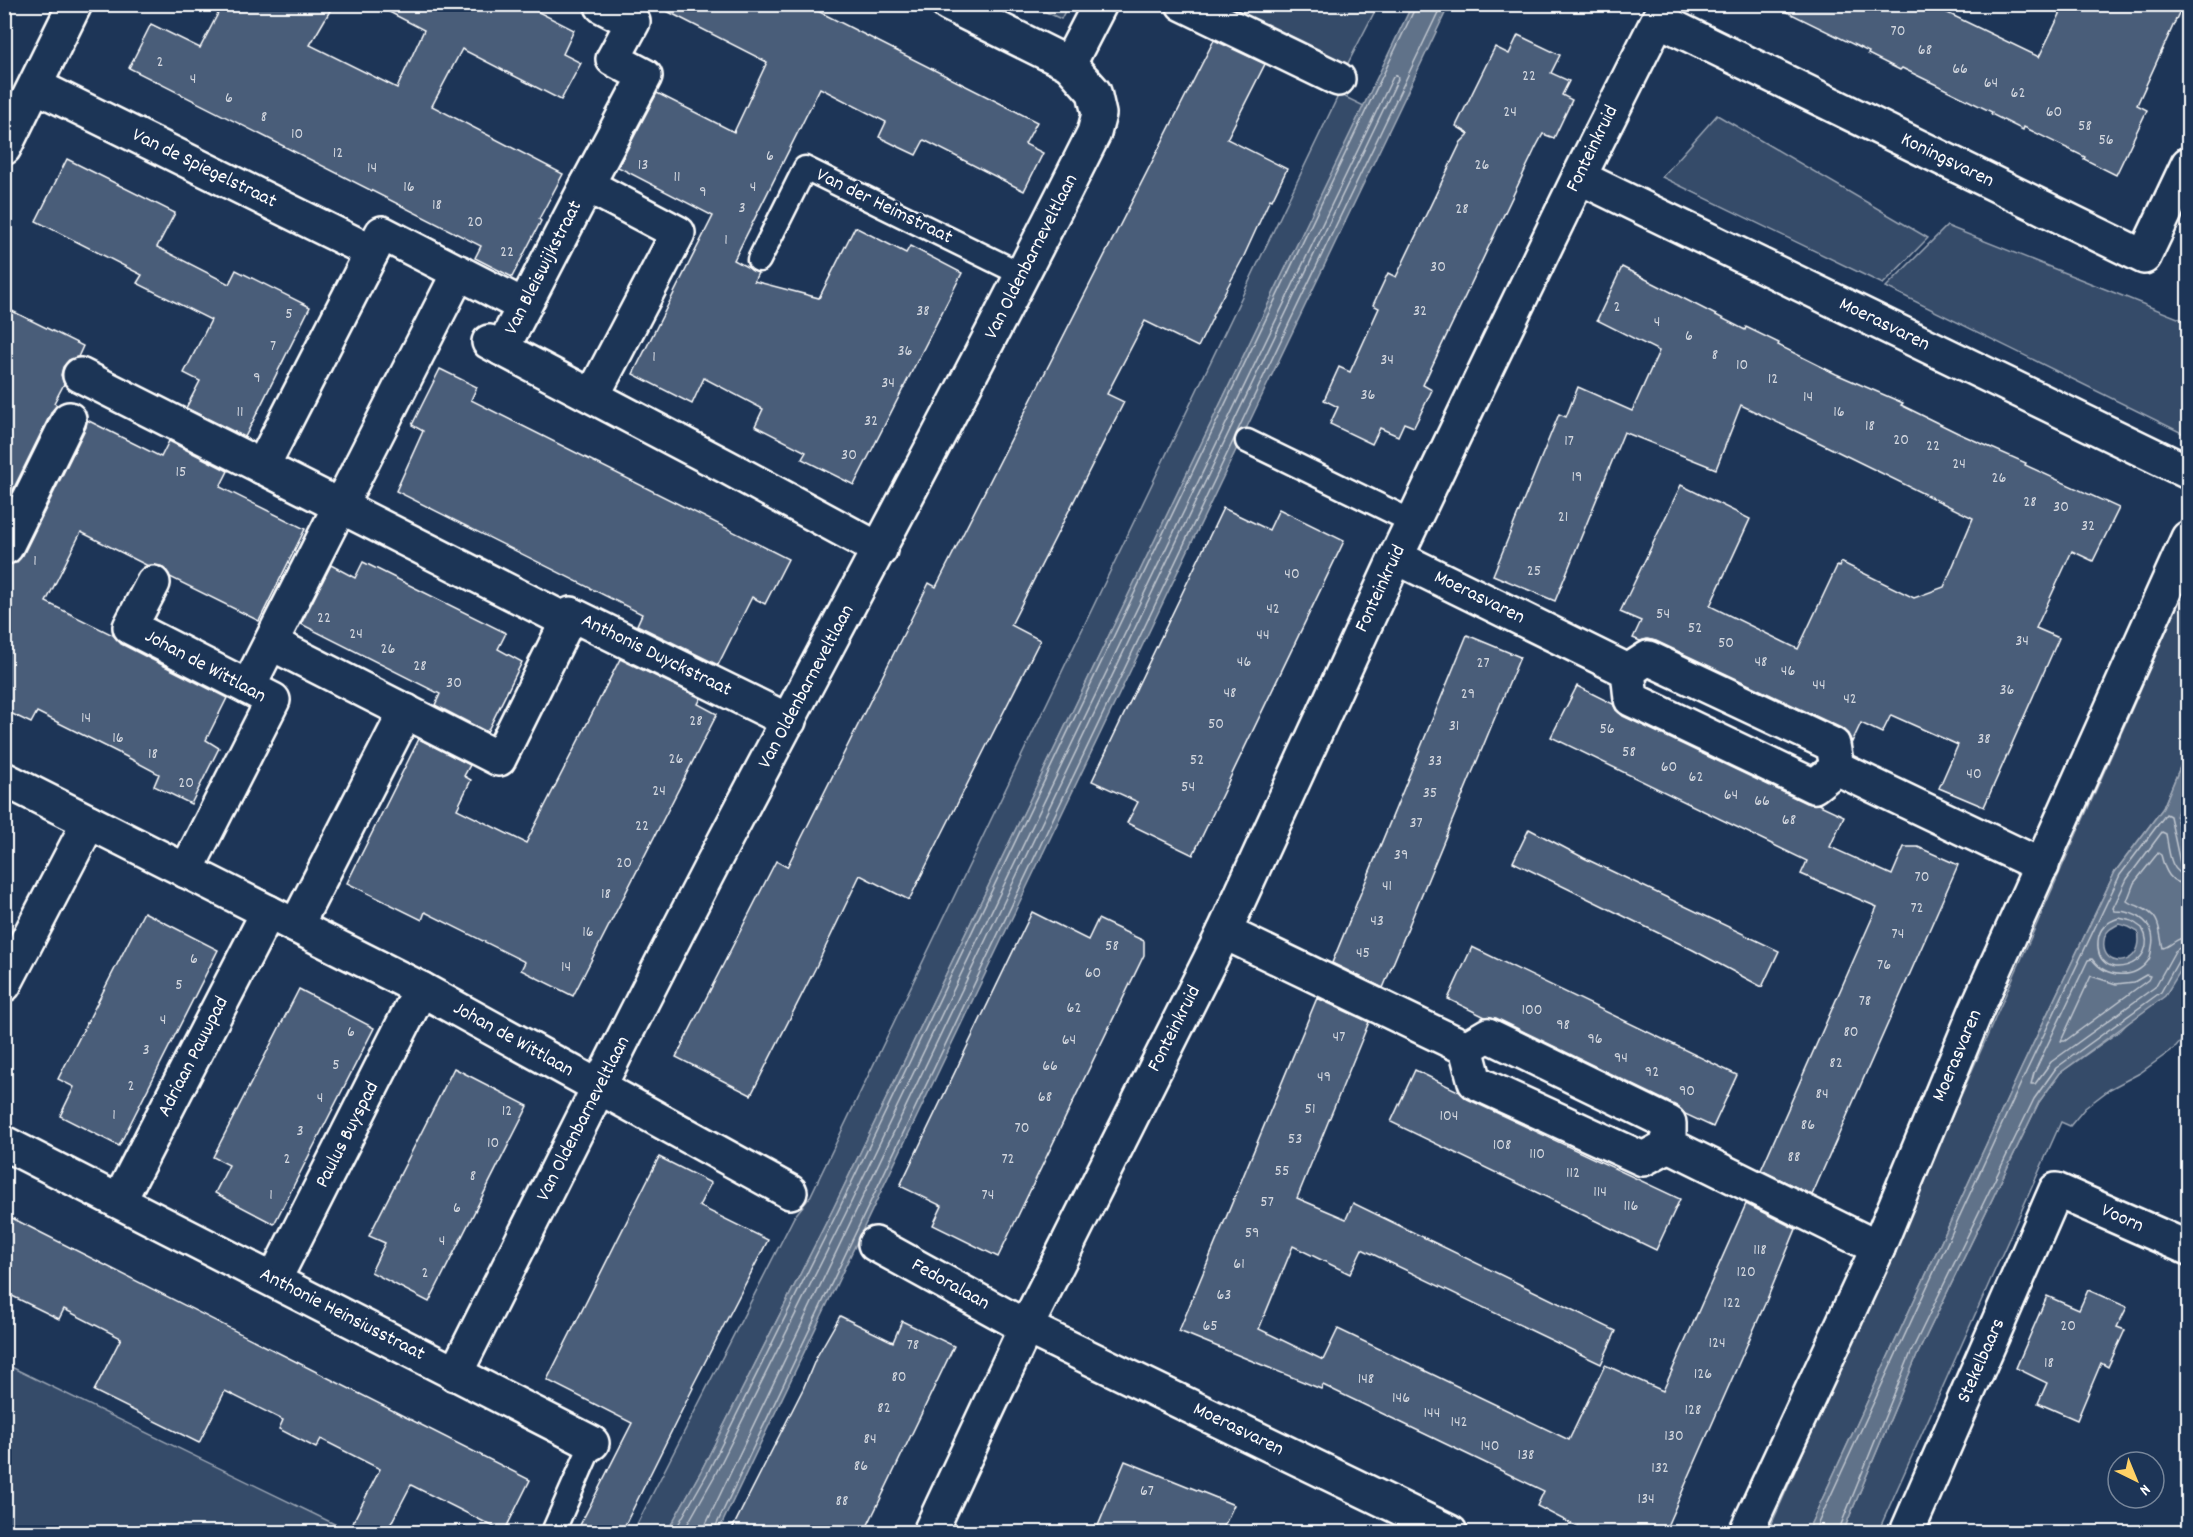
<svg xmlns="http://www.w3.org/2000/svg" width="2193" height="1537" font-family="Dekko,sans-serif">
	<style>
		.green { fill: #364b69; stroke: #9aa5b4; stroke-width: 1.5 }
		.water { fill: #617289; stroke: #a0aab8; stroke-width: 1.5; fill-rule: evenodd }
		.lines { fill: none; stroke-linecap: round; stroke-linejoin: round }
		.shore { stroke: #c0c7d0; stroke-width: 1.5 }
		.building { fill: #4a5d79; stroke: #fff; stroke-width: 1.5 }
		.lane-casing { stroke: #fff; stroke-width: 27 }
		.street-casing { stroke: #fff; stroke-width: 38 }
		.lane { stroke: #1d3557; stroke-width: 22 }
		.street { stroke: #1d3557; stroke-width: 33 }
		.labels { text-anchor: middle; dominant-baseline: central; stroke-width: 6; stroke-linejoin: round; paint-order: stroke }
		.number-label { font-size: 16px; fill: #d2d6de }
		.street-label { font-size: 20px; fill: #fff; stroke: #1d3557 }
	</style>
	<rect width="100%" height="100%" fill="#1d3557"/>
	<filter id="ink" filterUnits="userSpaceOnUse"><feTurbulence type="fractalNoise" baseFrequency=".0167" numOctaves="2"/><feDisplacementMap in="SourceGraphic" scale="12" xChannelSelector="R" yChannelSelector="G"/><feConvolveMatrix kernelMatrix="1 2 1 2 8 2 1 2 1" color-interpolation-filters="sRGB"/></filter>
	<g filter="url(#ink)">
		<g class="green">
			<polygon points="1031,5 1068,5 1061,19"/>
			<polygon points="1221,5 1378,5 1347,65"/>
			<polygon points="1339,94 1364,106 833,1209 701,1471 667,1532 633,1532 794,1217 810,1197"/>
			<polygon points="1717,115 1928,238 1883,284 1662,177"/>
			<polygon points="1947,226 2188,322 2188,436 1886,287"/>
			<polygon points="2188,582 2188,748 2163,808 2115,872 2022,1067 1807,1532 1768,1532"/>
			<polygon points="2188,783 2188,875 2176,815"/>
			<polygon points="2188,952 2188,1033 2176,1047 2140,1073 2110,1089 2085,1108 2070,1126 2061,1122 1878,1532 1843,1532 1918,1353 2039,1102 2060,1073 2121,1030 2184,965"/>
			<polygon points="4,1364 5,1364 351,1532 5,1532"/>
		</g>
		<g class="water">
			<polygon points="1412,5 1449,5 718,1532 667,1532 701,1471 833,1209"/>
			<path d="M2188 748V783L2176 816 2188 875V952L2184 965 2165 996 2060 1073 2039 1102 1918 1353 1843 1532H1807L2022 1067 2115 872 2163 808ZM2119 924 2129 927 2138 932C2146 967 2100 971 2104 941 2105 931 2111 928 2119 924Z"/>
		</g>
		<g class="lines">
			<g class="shore">
				<polyline points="1236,434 1442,4"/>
				<path d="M2188 875C2169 874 2169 849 2166 834L2162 832 2127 879 2113 908 2115 911C2137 911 2157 924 2152 947 2151 952 2151 957 2148 961 2134 980 2106 978 2092 959L2088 960 2034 1073 2031 1084H2035L2051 1062 2155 987 2175 951 2181 947 2188 946"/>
				<path d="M2188 884C2170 884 2165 871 2161 855L2158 853 2134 883 2127 901C2130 904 2134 904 2140 907 2162 917 2158 928 2163 948 2172 946 2176 937 2188 937"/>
				<path d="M2119 918 2132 921 2142 928C2164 965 2094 987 2098 941 2099 928 2107 922 2119 918Z"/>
				<polygon points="2146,975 2150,976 2148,980 2065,1041 2061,1041 2091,976 2116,984 2134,982"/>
				<polyline points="674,1532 707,1474 838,1211 1417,4"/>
				<polyline points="683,1532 714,1477 845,1215 1393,77 1397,75 1398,79 706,1524 705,1532"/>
				<polyline points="713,1532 1235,437"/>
				<polyline points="1814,1532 2027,1070 2120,875 2166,814 2170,816 2180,863 2183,867 2188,868"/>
				<polyline points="1838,1532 1912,1350 2034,1099 2056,1068 2161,992 2181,956 2188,953"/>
			</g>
		</g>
		<g class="building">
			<polygon points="223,4 334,4 310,45 397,88 424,30 374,4 523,4 574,30 563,54 581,63 561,100 462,49 432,106 563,174 539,219 541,221 512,277 475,258 481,246 129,68 151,24 200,48"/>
			<polygon points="653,4 804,4 1037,122 1025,144 1043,153 1024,191 924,140 916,155 897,146 879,137 886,122 820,88 734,260 758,273 754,281 819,298 855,227 906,253 910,246 962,273 854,485 802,459 806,452 755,426 763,409 704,378 692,404 633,374 713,216 618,167 657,93 734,132 767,62"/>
			<polygon points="1771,4 1929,4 2039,57 2065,4 2183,4 2137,105 2147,110 2116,175 2084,159 2085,157 2024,127 2023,130 1991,114 1992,112 1902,68 1900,70 1868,54 1869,52"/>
			<polygon points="1518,35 1560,55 1551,73 1569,81 1562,95 1572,100 1554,138 1543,134 1536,147 1423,385 1432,390 1414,427 1404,423 1398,436 1380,428 1372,444 1330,424 1338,407 1324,400 1339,367 1350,372 1379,308 1373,305 1388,273 1396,277 1461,142 1469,134 1456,126 1495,47 1509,54"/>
			<polygon points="1214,40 1265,64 1227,139 1287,169 1272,200 1270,199 1243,258 1212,316 1213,317 1198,347 1145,321 1107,394 1124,402 1011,625 1040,640 939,840 909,900 860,875 815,969 751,1095 676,1057 776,861 787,867 929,583 936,587"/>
			<polygon points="67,159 175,213 157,247 229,284 236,270 310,307 245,437 186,408 200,381 184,373 211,320 137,283 142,275 36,221"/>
			<polygon points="1622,267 1745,330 1746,327 1779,343 1778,345 1836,374 1903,403 1901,405 1960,434 2026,463 2025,465 2119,508 2093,561 2072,551 2036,628 2059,638 1984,807 1939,788 1958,745 1891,715 1882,733 1861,723 1852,742 1848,734 1841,728 1656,641 1647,639 1640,641 1633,638 1641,621 1620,612 1681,485 1750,519 1710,606 1798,649 1837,566 1839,567 1841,562 1914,598 1944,587 1973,518 1808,437 1741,405 1716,469 1624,432 1555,601 1493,575 1559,414 1566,417 1578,387 1632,411 1659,351 1597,320"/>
			<polygon points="4,307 83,346 78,357 69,360 63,367 61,375 64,384 54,403 57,405 52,411 4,508"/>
			<polygon points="440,369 477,387 471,400 788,559 765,604 752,597 718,665 637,625 642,614 396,491 423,431 412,425"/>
			<polygon points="87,420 161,457 169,441 228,471 220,487 305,529 259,621 170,577 161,566 148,566 81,532 46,602 113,635 121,644 227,698 206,740 219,748 191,804 154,786 159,774 125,756 37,712 31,723 4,710 4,565 16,563 23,555 86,427"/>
			<polygon points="1223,508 1269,530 1279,509 1344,541 1193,855 1127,823 1138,802 1092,781"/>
			<polygon points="363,562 506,633 498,649 522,662 487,732 435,705 440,694 301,624 331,565 355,578"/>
			<polygon points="1467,635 1520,657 1383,988 1332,963"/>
			<polygon points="620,659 701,698 698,704 717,714 573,996 521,970 525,962 425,912 422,920 347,883 419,739 470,765 464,776 471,780 457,809 526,843"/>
			<polygon points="1577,686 1613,704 1616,710 1623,716 1806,803 1818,804 1844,816 1830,847 1892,875 1904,847 1918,847 1958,865 1812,1195 1761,1170 1877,907 1801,874 1807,861 1551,737"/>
			<polygon points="1529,829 1584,858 1779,951 1762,987 1693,950 1513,862"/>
			<polygon points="144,912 218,950 119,1146 60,1116 74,1087 58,1079"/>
			<polygon points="1032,912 1088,940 1098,919 1144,941 1144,955 998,1257 933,1225 942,1206 900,1186"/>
			<polygon points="1472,947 1737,1075 1713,1127 1685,1114 1677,1106 1496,1018 1485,1017 1448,999"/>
			<polygon points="299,989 374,1028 274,1224 215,1193 229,1165 213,1157"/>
			<polygon points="1317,998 1369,1022 1297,1198 1346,1219 1353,1203 1616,1331 1601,1364 1362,1249 1350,1274 1293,1246 1259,1329 1323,1360 1338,1329 1569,1440 1605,1365 1663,1391 1746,1204 1796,1229 1765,1304 1664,1533 1589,1533 1537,1506 1544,1491 1500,1470 1323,1385 1321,1389 1179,1331"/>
			<polygon points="454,1068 528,1106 429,1302 371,1272 385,1243 369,1236"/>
			<polygon points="1415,1070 1460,1092 1467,1099 1680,1199 1656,1250 1391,1122"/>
			<polygon points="659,1157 711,1183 699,1206 768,1240 692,1387 693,1388 621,1533 576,1533 632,1423 547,1380"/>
			<polygon points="4,1214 530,1480 504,1532 411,1485 386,1533 375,1533 353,1522 380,1469 321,1439 316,1448 279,1429 283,1420 225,1391 199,1443 94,1391 121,1338 64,1309 59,1319 4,1292"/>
			<polygon points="2088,1290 2127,1307 2117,1327 2125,1330 2108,1367 2101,1363 2077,1420 2038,1403 2047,1383 2016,1368 2047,1296 2079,1310"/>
			<polygon points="840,1316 893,1342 902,1321 954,1346 864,1533 730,1533 803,1389 816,1358"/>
			<polygon points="1125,1461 1234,1505 1221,1533 1095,1533"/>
		</g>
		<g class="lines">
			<g class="lane-casing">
				<g id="lane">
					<polyline points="759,260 805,168 1023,275"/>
					<polyline points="1247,441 1413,522"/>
					<polyline points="553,1532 592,1443"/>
				</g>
			</g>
			<g class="street-casing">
				<g id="street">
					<polyline points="948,4 1069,64"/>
					<polyline points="1183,4 1338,79"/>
					<polyline points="1659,20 2144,257 2188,164"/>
					<polyline points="36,86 372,252 382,233 524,306"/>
					<polyline points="4,148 75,4"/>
					<polyline points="1579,177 2188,472"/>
					<polyline points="587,185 645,76 613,59 633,22 602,6 603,4"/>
					<polyline points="489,342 727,467 880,550"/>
					<polyline points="502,349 587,185 678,233 593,395"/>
					<polyline points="80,375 340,506 459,272"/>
					<polyline points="262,467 372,252"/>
					<polyline points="4,546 6,547 69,419"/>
					<polyline points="1396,557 1628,671 1631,699 1814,786 1837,768 2042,866"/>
					<polyline points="153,583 130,627 273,700 186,871"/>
					<polyline points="271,643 499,759 571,614 789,721"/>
					<polyline points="1628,671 1648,658 1833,745 1837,768"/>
					<polyline points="248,687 340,506 567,621"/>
					<polyline points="4,779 421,989 790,1192"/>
					<polyline points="296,926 406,711"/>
					<polyline points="1224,932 1466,1048 1475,1082 1643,1159 1669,1145"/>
					<polyline points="4,985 89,822"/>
					<polyline points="1466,1048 1488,1035 1669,1123 1669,1145 1878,1248"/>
					<polyline points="4,1143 592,1443"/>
					<polyline points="119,1201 268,912"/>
					<polyline points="875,1244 1026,1327 1450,1532"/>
					<polyline points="274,1280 421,989"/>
					<path d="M455 1374C549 1188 640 1001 737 817 857 589 979 363 1094 133L1099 114 1094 92 1069 64 1100 4"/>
					<polyline points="930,1532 1026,1327 1224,932 1396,557 1484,373 1579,177 1666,4"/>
					<polyline points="1746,1532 1878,1248 1975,1013 2188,538"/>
					<polyline points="1907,1532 2056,1190 2188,1248"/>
				</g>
			</g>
			<use href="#lane" class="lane"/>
			<use href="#street" class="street"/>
		</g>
	</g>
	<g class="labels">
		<g class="number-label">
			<text x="1898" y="31">70</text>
			<text x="1925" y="50">68</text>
			<text x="160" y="62">2</text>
			<text x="1960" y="69">66</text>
			<text x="1529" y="76">22</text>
			<text x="193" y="79">4</text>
			<text x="1991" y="83">64</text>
			<text x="2018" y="93">62</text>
			<text x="229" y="98">6</text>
			<text x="1510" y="112">24</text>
			<text x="2054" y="112">60</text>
			<text x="264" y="117">8</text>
			<text x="2085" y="126">58</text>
			<text x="297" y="134">10</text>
			<text x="2106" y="140">56</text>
			<text x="338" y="153">12</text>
			<text x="770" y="156">6</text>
			<text x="643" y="165">13</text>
			<text x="1482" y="165">26</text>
			<text x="372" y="168">14</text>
			<text x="677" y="177">11</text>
			<text x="409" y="187">16</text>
			<text x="753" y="187">4</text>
			<text x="703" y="192">9</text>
			<text x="437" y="205">18</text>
			<text x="742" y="208">3</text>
			<text x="1462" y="209">28</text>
			<text x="475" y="222">20</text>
			<text x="726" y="240">1</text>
			<text x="507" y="252">22</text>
			<text x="1438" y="267">30</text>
			<text x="1617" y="307">2</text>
			<text x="923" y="311">38</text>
			<text x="1420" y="311">32</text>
			<text x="289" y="314">5</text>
			<text x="1657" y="322">4</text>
			<text x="1689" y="336">6</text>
			<text x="273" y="346">7</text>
			<text x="905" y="351">36</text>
			<text x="1715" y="355">8</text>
			<text x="654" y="357">1</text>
			<text x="1387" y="360">34</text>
			<text x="1742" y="365">10</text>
			<text x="257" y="378">9</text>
			<text x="1773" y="379">12</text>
			<text x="888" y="383">34</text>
			<text x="1368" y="395">36</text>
			<text x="1808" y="397">14</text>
			<text x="240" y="412">11</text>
			<text x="1839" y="412">16</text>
			<text x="871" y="421">32</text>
			<text x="1870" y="426">18</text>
			<text x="1901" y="440">20</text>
			<text x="1569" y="441">17</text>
			<text x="1933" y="446">22</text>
			<text x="849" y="455">30</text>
			<text x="1959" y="464">24</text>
			<text x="181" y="472">15</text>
			<text x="1577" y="477">19</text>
			<text x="1999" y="478">26</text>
			<text x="2030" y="502">28</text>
			<text x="2061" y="507">30</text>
			<text x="1563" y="517">21</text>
			<text x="2088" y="526">32</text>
			<text x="35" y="561">1</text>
			<text x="1534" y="571">25</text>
			<text x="1292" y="574">40</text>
			<text x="1273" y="609">42</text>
			<text x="1663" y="614">54</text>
			<text x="324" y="618">22</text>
			<text x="1695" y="628">52</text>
			<text x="356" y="634">24</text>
			<text x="1263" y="635">44</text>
			<text x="2022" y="641">34</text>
			<text x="1726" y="643">50</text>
			<text x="388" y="649">26</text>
			<text x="1244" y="662">46</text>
			<text x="1761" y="662">48</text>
			<text x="1483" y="663">27</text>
			<text x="420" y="666">28</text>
			<text x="1788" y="671">46</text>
			<text x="454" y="683">30</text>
			<text x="1819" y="685">44</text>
			<text x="2007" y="690">36</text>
			<text x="1230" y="693">48</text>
			<text x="1468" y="694">29</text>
			<text x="1850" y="699">42</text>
			<text x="86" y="718">14</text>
			<text x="696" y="721">28</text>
			<text x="1216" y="724">50</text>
			<text x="1454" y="726">31</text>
			<text x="1607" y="729">56</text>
			<text x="118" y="738">16</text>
			<text x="1984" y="739">38</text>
			<text x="1629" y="752">58</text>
			<text x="153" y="754">18</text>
			<text x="676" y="759">26</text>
			<text x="1197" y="760">52</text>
			<text x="1435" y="761">33</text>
			<text x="1669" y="767">60</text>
			<text x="1974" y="774">40</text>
			<text x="1696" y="777">62</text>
			<text x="186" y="783">20</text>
			<text x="1188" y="787">54</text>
			<text x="659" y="791">24</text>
			<text x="1430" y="793">35</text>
			<text x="1731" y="795">64</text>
			<text x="1762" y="801">66</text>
			<text x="1789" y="820">68</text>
			<text x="1416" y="823">37</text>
			<text x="642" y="826">22</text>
			<text x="1401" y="855">39</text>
			<text x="624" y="863">20</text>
			<text x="1922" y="877">70</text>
			<text x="1387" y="886">41</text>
			<text x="606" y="894">18</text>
			<text x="1917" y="908">72</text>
			<text x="1377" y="921">43</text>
			<text x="588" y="932">16</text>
			<text x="1898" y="934">74</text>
			<text x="1112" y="946">58</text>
			<text x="1363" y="953">45</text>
			<text x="194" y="959">6</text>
			<text x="1884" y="965">76</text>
			<text x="566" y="967">14</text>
			<text x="1093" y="973">60</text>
			<text x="179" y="985">5</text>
			<text x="1865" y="1001">78</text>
			<text x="1074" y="1008">62</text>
			<text x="1532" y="1010">100</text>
			<text x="163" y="1020">4</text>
			<text x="1563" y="1025">98</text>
			<text x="351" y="1032">6</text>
			<text x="1851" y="1032">80</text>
			<text x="1339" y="1037">47</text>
			<text x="1595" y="1039">96</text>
			<text x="1069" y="1040">64</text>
			<text x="146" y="1050">3</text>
			<text x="1621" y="1058">94</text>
			<text x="1836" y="1063">82</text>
			<text x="336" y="1065">5</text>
			<text x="1050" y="1066">66</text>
			<text x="1652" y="1072">92</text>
			<text x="1324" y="1077">49</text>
			<text x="131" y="1086">2</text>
			<text x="1687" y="1091">90</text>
			<text x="1822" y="1094">84</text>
			<text x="1045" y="1097">68</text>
			<text x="320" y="1098">4</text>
			<text x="1310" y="1109">51</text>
			<text x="507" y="1111">12</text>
			<text x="114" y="1115">1</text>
			<text x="1449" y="1116">104</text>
			<text x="1808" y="1125">86</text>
			<text x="1022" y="1128">70</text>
			<text x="300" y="1131">3</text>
			<text x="1295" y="1139">53</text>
			<text x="493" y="1143">10</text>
			<text x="1502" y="1145">108</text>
			<text x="1537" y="1154">110</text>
			<text x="1794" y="1157">88</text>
			<text x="287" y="1159">2</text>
			<text x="1008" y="1159">72</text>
			<text x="1282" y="1171">55</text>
			<text x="1573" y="1173">112</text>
			<text x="473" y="1176">8</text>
			<text x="1600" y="1192">114</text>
			<text x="271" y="1195">1</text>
			<text x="988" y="1195">74</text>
			<text x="1267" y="1202">57</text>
			<text x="1631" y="1206">116</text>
			<text x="457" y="1208">6</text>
			<text x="1252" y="1233">59</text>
			<text x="442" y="1241">4</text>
			<text x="1760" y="1250">118</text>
			<text x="1239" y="1264">61</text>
			<text x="1746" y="1272">120</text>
			<text x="425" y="1273">2</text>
			<text x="1224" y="1295">63</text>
			<text x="1732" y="1303">122</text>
			<text x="1210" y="1326">65</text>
			<text x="2068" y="1326">20</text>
			<text x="1717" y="1343">124</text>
			<text x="913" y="1345">78</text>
			<text x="2049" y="1363">18</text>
			<text x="1703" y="1374">126</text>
			<text x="899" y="1377">80</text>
			<text x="1366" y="1379">148</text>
			<text x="1401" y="1398">146</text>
			<text x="884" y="1408">82</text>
			<text x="1693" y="1410">128</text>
			<text x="1432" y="1413">144</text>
			<text x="1459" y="1422">142</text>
			<text x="1674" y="1436">130</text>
			<text x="870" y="1439">84</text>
			<text x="1490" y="1446">140</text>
			<text x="1526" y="1455">138</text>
			<text x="861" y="1466">86</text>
			<text x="1660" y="1468">132</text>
			<text x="1147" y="1491">67</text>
			<text x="1646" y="1499">134</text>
			<text x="842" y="1501">88</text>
		</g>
		<g class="street-label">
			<text transform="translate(1593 149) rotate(-64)">Fonteinkruid</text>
			<text transform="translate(1947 161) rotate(26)">Koningsvaren</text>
			<text transform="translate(204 169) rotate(26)">Van de Spiegelstraat</text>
			<text transform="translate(884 207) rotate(26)">Van der Heimstraat</text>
			<text transform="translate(1032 257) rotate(-63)">Van Oldenbarneveltlaan</text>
			<text transform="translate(544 268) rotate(-63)">Van Bleiswijkstraat</text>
			<text transform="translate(1884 325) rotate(26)">Moerasvaren</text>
			<text transform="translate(1381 589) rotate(-65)">Fonteinkruid</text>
			<text transform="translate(1479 598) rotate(26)">Moerasvaren</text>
			<text transform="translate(656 656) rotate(26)">Anthonis Duyckstraat</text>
			<text transform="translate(205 667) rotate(28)">Johan de Wittlaan</text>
			<text transform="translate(807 687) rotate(-62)">Van Oldenbarneveltlaan</text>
			<text transform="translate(1175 1029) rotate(-63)">Fonteinkruid</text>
			<text transform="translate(513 1040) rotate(29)">Johan de Wittlaan</text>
			<text transform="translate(1958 1056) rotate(-67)">Moerasvaren</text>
			<text transform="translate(194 1057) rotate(-63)">Adriaan Pauwpad</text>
			<text transform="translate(584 1119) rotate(-63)">Van Oldenbarneveltlaan</text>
			<text transform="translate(348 1135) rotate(-63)">Paulus Buyspad</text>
			<text transform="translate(2122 1219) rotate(24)">Voorn</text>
			<text transform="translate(950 1285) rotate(29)">Fedoralaan</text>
			<text transform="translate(342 1315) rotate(27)">Anthonie Heinsiusstraat</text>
			<text transform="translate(1982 1361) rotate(-66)">Stekelbaars</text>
			<text transform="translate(1238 1430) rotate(26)">Moerasvaren</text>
		</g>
	</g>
	<rect width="2193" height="1537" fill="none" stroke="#1d3557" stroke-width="24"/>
	<rect x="12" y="12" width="2169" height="1513" fill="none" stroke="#fff" stroke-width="2" filter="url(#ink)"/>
	<g transform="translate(2136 1480) rotate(137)"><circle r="28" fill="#1d3557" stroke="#77869a" stroke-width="1.5"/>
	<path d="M0-4.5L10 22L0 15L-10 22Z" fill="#ffd166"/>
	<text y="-9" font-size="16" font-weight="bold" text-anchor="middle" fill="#ffffff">N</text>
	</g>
</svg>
